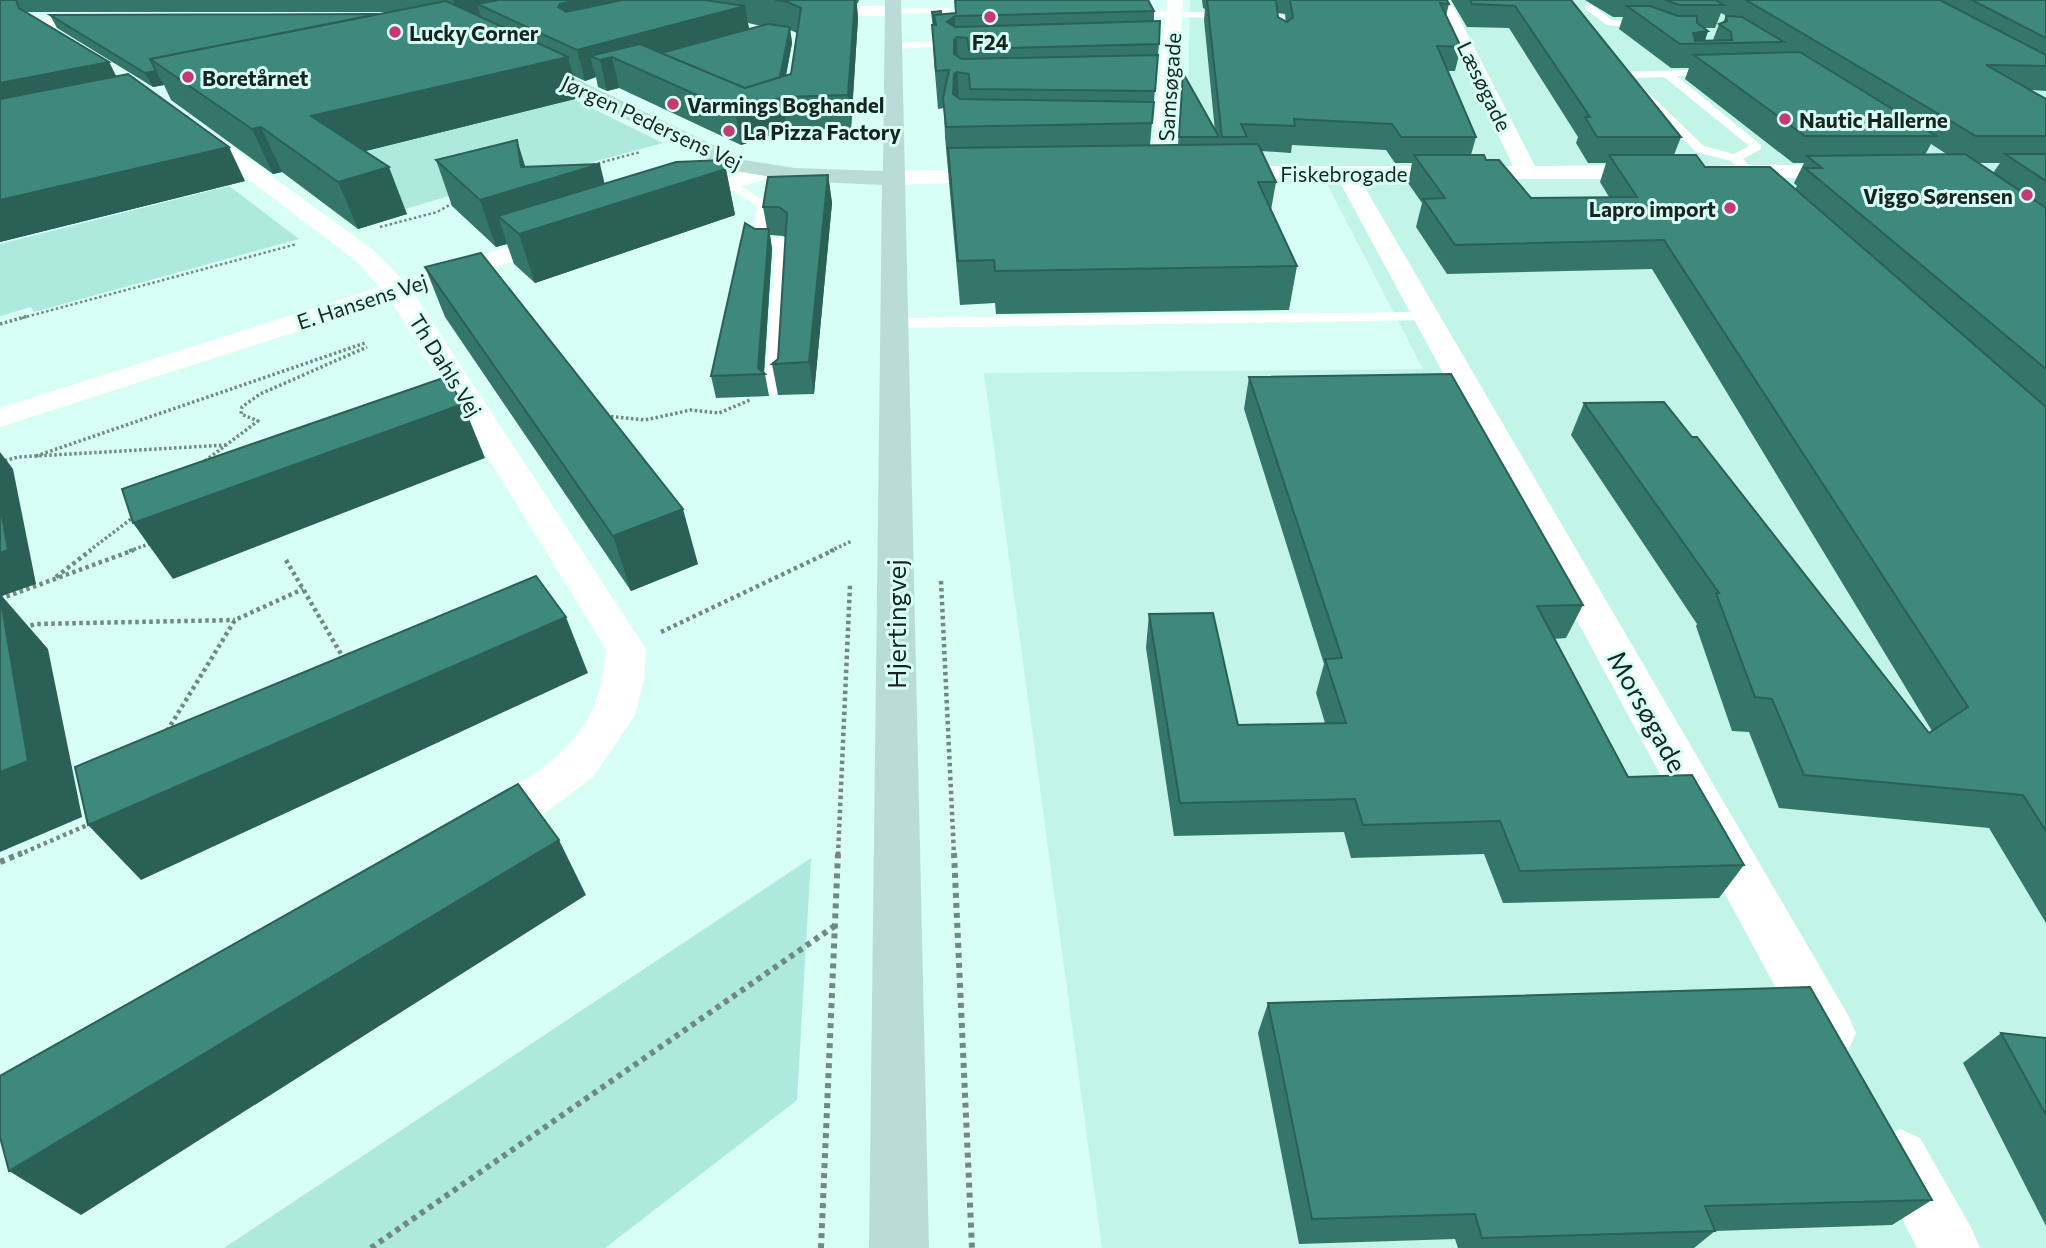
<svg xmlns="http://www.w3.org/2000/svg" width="2046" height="1248" font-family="Commissioner,sans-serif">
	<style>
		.built { fill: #c3f4e8 }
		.green { fill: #adeadd }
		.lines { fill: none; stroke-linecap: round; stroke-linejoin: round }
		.path-far4 { stroke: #708983; stroke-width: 2; stroke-dasharray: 2 2; stroke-linecap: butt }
		.path-far3 { stroke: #708983; stroke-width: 2.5; stroke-dasharray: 2.5 2.5; stroke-linecap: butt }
		.path-far2 { stroke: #708983; stroke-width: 3.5; stroke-dasharray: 2.5 2.5; stroke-linecap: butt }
		.path-far1 { stroke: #708983; stroke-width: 4.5; stroke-dasharray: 3.5 3.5; stroke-linecap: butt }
		.path { stroke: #708983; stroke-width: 6; stroke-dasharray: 5 5; stroke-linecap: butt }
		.lane { fill: #fff; fill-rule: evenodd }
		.street { fill: #fff; fill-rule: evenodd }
		.secondary { fill: #b9dcd6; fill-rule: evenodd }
		.wall { fill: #35766a; fill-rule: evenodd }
		.shaded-wall { fill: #2b6056 }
		.building { fill: #3e897b; stroke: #2b6056; stroke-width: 2 }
		.poi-dot { fill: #c43a73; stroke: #d8fff5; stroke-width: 2.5 }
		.labels { text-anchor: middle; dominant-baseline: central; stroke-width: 6; stroke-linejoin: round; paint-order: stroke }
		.far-poi-label { font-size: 21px; font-weight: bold; fill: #172522; stroke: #d8fff5; text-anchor: start }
		.far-street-label { font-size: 21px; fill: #172522; stroke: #d8fff5 }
		.street-label { font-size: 26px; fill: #172522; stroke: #d8fff5 }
	</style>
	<rect width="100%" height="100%" fill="#d8fff5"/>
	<polygon class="built" points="1190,0 2046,0 2046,1248 1102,1248 984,373 1423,369 1327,184 1186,185"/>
	<g class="green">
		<polygon points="553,89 663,143 453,200 449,196 405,209 335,159 556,104"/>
		<polygon points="229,186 299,239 34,312 31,307 0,316 0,244"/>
		<polygon points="811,858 797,1100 605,1248 224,1248"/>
	</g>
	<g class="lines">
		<polyline class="path-far4" points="770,139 789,133 861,129"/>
		<g class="path-far3">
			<polyline points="769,139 776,137"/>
			<polyline points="588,166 640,152"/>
			<polyline points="380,227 437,212 455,202"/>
			<polyline points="22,318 297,244"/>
		</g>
		<g class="path-far2">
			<polyline points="0,324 28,316"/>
			<polyline points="606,416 645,420 691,410 719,413 750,400"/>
			<polyline points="36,456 365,343"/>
			<polyline points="205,461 258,421 241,414 242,407 260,394 367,347"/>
			<polyline points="0,462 18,457 226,445"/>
			<polyline points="89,551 135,516"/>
			<polyline points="129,551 152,543"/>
			<polyline points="830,551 852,541"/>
		</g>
		<g class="path-far1">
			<polyline points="286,560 344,659"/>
			<polyline points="56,577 91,550"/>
			<polyline points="941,581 954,855"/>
			<polyline points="0,599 134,550"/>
			<polyline points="24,628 35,624 235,620"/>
			<polyline points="661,632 834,550"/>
			<polyline points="167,731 235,620 303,589"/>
			<polyline points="18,855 92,823"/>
			<polyline points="838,855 850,585"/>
		</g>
		<g class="path">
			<polyline points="954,853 972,1248"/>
			<polyline points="0,862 22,853"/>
			<polyline points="371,1248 836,925"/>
			<polyline points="821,1248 838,853"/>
		</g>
		<g class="lane">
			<polygon points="1585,5 1591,5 1612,20 1650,23 1655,26 1650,29 1607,25 1585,9"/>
			<polygon points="950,8 955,46 893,49 888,46 893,43 947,41 943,13 893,14 890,13 890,9"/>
			<polygon points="1128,11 1279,13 1284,16 1287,40 1282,43 1277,40 1275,19 1125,16 1125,12"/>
			<path d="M1715 69 1720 72 1719 74 1677 76 1761 145V149L1743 159 1755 172 1753 175H1745L1731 161 1696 152 1619 75 1624 72ZM1664 77 1749 146 1734 154 1704 146 1633 78Z"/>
			<polygon points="730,179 770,205 765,238 782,238 789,242 781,390 773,395 765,390 775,246 758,246 751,242 757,206 726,186 726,180"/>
			<polygon points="1426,312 1434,317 1431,320 894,328 886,323 894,318"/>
		</g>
		<g class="street">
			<polygon points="713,0 759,0 797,5 893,6 901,11 893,16 797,15 721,5"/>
			<polygon points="1167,0 1183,0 1173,173 1170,178 1154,178 1151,173"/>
			<polygon points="1434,0 1450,0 1535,166 1655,165 1663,167 1666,172 1663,177 1655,179 1360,179 1848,1015 1856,1033 1848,1051 1829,1058 1810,1051 1338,179 1219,180 1211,178 1208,173 1211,168 1219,166 1513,166"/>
			<polygon points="53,16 62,21 52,29 86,52 89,56 86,60 74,60 37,35 34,31 37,21"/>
			<path d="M193 122 200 124 373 250 403 280 560 231 569 233 572 238 569 243 414 294 646 649 644 679 635 715 593 777 541 816 502 838 486 844 470 838 463 825C473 806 492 801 509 790 571 752 600 724 606 649L391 301 0 427V408L380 287 355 260 186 132 183 128 186 124Z"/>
			<polygon points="765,165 773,167 776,172 773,177 680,206 672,204 668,199 672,194"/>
			<polygon points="1723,165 1851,165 1859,167 1862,172 1859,177 1851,179 1715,177 1712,172 1715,167"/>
			<polygon points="1001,169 1009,171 1012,176 1009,181 893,185 885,183 882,178 885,173 893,171"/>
			<polygon points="1900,1129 1920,1138 1971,1227 1980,1248 1917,1248 1871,1158 1880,1138"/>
		</g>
		<polygon class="secondary" points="885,0 901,0 929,1248 869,1248 882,185 795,181 729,170 521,67 519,63 528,57 535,59 744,160 795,168 883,171"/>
	</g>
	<g class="wall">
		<path d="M0 0H859L858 3H857L858 18 851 128 787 130 741 145 619 88 607 91 598 87 596 77 585 81 572 75 579 98 365 151 407 214 358 229 282 172 273 174 171 100 164 85 153 87 57 28 50 15 377 14 388 12H26L109 62 116 77 245 181 0 242ZM748 23 761 26 749 29ZM790 30 797 33 791 74 786 75 792 43Z"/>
		<path d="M1202 0H1447L1449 4 1446 16 1461 47 1455 71H1447L1476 137 1471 155 1486 160 1531 198 1609 197 1600 182 1606 163H1588L1576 143 1578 137 1509 28 1467 27 1451 0H1571L1681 137 1674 155 1705 167 1795 189 1797 186 1794 183 1804 163H1793L1685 79 1689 68H1671L1619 29 1623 17H1613L1585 0H2046V91L2031 90 2046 99V923L1989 828 1779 808 1749 732 1732 731 1696 626 1697 624 1571 435 1584 403 1929 733 1932 731 1652 269 1447 274 1416 227 1422 203 1408 183 1412 163H1395L1386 150 1292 145 1291 153 1261 151 1276 182 1271 210 1297 266 1289 310 996 314 995 303 960 305 945 137 944 108 938 109 934 61 932 12 941 14 1154 11V21L1159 44 1150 145H1178L1183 73 1215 131 1204 20 1205 9 1203 8ZM1277 13 1285 14 1286 22 1278 17ZM1721 13 1727 16H1726L1723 22 1719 24 1713 40 1705 41 1708 31 1704 28H1715ZM1931 144 1948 155H1925ZM1977 163H2000L1993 173Z"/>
		<polygon points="436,160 525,167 605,184 724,160 735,215 535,283 514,264 507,244 496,247 452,206"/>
		<polygon points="828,175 832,203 814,394 778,395 772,364 778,359 786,238 783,236 770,235 772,249 764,372 765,374 769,396 716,398 711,376 755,229 767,229 763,207"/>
		<polygon points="425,267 698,564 631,591 445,317"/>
		<polygon points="1249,377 1583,605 1566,638 1554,639 1628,777 1744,865 1719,898 1503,903 1484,854 1351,858 1344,832 1174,836 1146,648 1149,614 1238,725 1325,723 1316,693 1324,664 1244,409"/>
		<polygon points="1268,1003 1932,1200 1892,1225 1715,1231 1694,1248 1458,1248 1455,1239 1299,1244 1258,1033"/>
		<polygon points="2001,1033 2046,1038 2046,1226 1963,1063"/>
	</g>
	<g class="shaded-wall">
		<polygon points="453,0 566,0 477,4 481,18 460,22"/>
		<polygon points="577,0 659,0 567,32 558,7 560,4"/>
		<polygon points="855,0 856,0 858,18 851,128 848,95"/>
		<polygon points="745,6 750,35 670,57 612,57 619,88 607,91 600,60 590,56 596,77 585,81 577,50"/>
		<polygon points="955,16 955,38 957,37 959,109 955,127 947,22"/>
		<polygon points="790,27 792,43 782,97 787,130 741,145 735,112"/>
		<polygon points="1708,31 1703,44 1689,44 1693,33"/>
		<polygon points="568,57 579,98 330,160 311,116"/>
		<polygon points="109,62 125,93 0,119 0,83"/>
		<polygon points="156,71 164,85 153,87 145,73"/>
		<polygon points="261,127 282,172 273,174 252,129"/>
		<polygon points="517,140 531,185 600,164 610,206 726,169 735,215 535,283 519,234 498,216 507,244 496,247 480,200 521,167"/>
		<polygon points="229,147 245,181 0,242 0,200"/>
		<polygon points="389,167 407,214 358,229 338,182"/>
		<polygon points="828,175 832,203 814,394 809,362"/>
		<polygon points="769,229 772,249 764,374 758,368"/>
		<polygon points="463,404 485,458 173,579 133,523"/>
		<polygon points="0,452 13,469 36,584 2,596 48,649 82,817 0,852"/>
		<polygon points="683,509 698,564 631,591 613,536"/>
		<polygon points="566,617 588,673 141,880 88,825"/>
		<polygon points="559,840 586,895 81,1215 9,1171"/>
	</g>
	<g class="building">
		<polygon points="0,0 16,0 19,8 109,62 0,83"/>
		<polygon points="499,0 577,0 560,4 558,7 566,12 622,0 705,0 745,6 577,50 477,4"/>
		<polygon points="775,0 855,0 848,95 783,97 735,112 612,57 600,60 590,56 640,44 745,88 791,74 801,8 788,2"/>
		<polygon points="955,0 1148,0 1154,11 955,16 947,22 955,27 1160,21 1159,44 969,49 967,38 957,37 954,40 954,54 962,59 1158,55 1155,91 970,89 969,74 957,72 954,74 953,94 960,99 1154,102 1152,123 946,127 943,98 949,70 936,71 932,25 936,25 934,15 956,13"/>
		<polygon points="1207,0 1276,0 1278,17 1287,22 1293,17 1290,0 1447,0 1449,4 1440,3 1461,47 1437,46 1476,137 1401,137 1392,124 1294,119 1295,126 1241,124 1247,137 1222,137"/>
		<polygon points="1470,0 1571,0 1681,137 1597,137 1585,117 1590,117 1515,6 1472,4"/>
		<polygon points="1665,0 1715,0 1724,5 1680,5"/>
		<polygon points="1746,0 1940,0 2046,55 2046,66 1986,65 2046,99 2046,136 1976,136"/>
		<polygon points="1972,0 2046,0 2046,38"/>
		<polygon points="446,1 568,57 311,116 389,167 338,182 261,127 252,129 150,59"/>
		<polygon points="1627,6 1650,6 1678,16 1697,16 1697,23 1708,31 1693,33 1695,41 1732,40 1731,32 1719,24 1727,21 1726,16 1742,17 1784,42 1680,44"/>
		<polygon points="941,11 941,14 934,15 935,25 934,25 932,12"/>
		<polygon points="378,14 150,59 156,71 145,73 50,15"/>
		<polygon points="768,24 790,27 780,77 745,88 661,53"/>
		<polygon points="1800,52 1936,136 1805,136 1694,55"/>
		<polygon points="1183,73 1219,137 1179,137"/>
		<polygon points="128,74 229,147 0,200 0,99"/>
		<polygon points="517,140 521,167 600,164 480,200 436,160"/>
		<polygon points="1258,144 1276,182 1258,182 1297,266 995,271 994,260 958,261 948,148"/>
		<polygon points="1965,154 2046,208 2046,369 1805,168 1822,168 1807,156"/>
		<polygon points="2005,154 2046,154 2046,181"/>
		<polygon points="1414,155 1484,155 1486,160 1499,160 1531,198 1637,197 1609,155 1696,155 1705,167 1770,167 2046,407 2046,831 2023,795 1804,775 1772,699 1755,697 1716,593 1719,593 1584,403 1664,402 1692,437 1697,437 1929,733 1968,707 1664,240 1455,245 1423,199 1445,198"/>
		<polygon points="724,160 726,169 519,234 498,216 676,162"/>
		<polygon points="828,175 809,362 772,364 778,359 787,213 779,207 763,207 768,177"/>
		<polygon points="745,223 755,229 769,229 758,368 765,374 711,376"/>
		<polygon points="481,253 683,509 613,536 425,267"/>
		<polygon points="1451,374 1583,605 1537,606 1628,777 1692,775 1744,865 1520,871 1500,821 1363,825 1355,799 1180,803 1149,614 1213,613 1238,725 1346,723 1325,659 1342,658 1249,377"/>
		<polygon points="446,377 463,404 133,523 122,489"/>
		<polygon points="0,504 8,550 0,553"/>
		<polygon points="536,576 566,617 88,825 75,767"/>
		<polygon points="0,595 28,761 0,772"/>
		<polygon points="518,784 559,840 9,1171 0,1137 0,1076"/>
		<polygon points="1810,987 1932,1200 1705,1206 1715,1231 1482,1238 1475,1214 1312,1219 1268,1003"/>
		<polygon points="2001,1033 2046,1038 2046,1115"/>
	</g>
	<g class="poi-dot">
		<circle cx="990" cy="17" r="7"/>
		<circle cx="395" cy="32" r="7"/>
		<circle cx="188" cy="77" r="7"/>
		<circle cx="673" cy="104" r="7"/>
		<circle cx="1785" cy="119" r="7"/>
		<circle cx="729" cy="131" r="7"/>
		<circle cx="2027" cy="195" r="7"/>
		<circle cx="1730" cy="208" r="7"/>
	</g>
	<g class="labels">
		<g class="far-poi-label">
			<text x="409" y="32">Lucky Corner</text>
			<text x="990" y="41" text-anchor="middle">F24</text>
			<text x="202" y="77">Boretårnet</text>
			<text x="687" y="104">Varmings Boghandel</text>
			<text x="1799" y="119">Nautic Hallerne</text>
			<text x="743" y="131">La Pizza Factory</text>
			<text x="2013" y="195" text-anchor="end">Viggo Sørensen</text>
			<text x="1716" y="208" text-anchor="end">Lapro import</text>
		</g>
		<g class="far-street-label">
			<text transform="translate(1485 86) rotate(64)">Læsøgade</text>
			<text transform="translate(1169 87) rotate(-86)">Samsøgade</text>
			<text transform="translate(652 122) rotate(25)">Jørgen Pedersens Vej</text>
			<text x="1344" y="173">Fiskebrogade</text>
			<text transform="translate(362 301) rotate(-18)">E. Hansens Vej</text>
			<text transform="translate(446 365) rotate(58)">Th Dahls Vej</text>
		</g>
		<g class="street-label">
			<text transform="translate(895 624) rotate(-90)">Hjertingvej</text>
			<text transform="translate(1648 711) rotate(61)">Morsøgade</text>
		</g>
	</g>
</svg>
